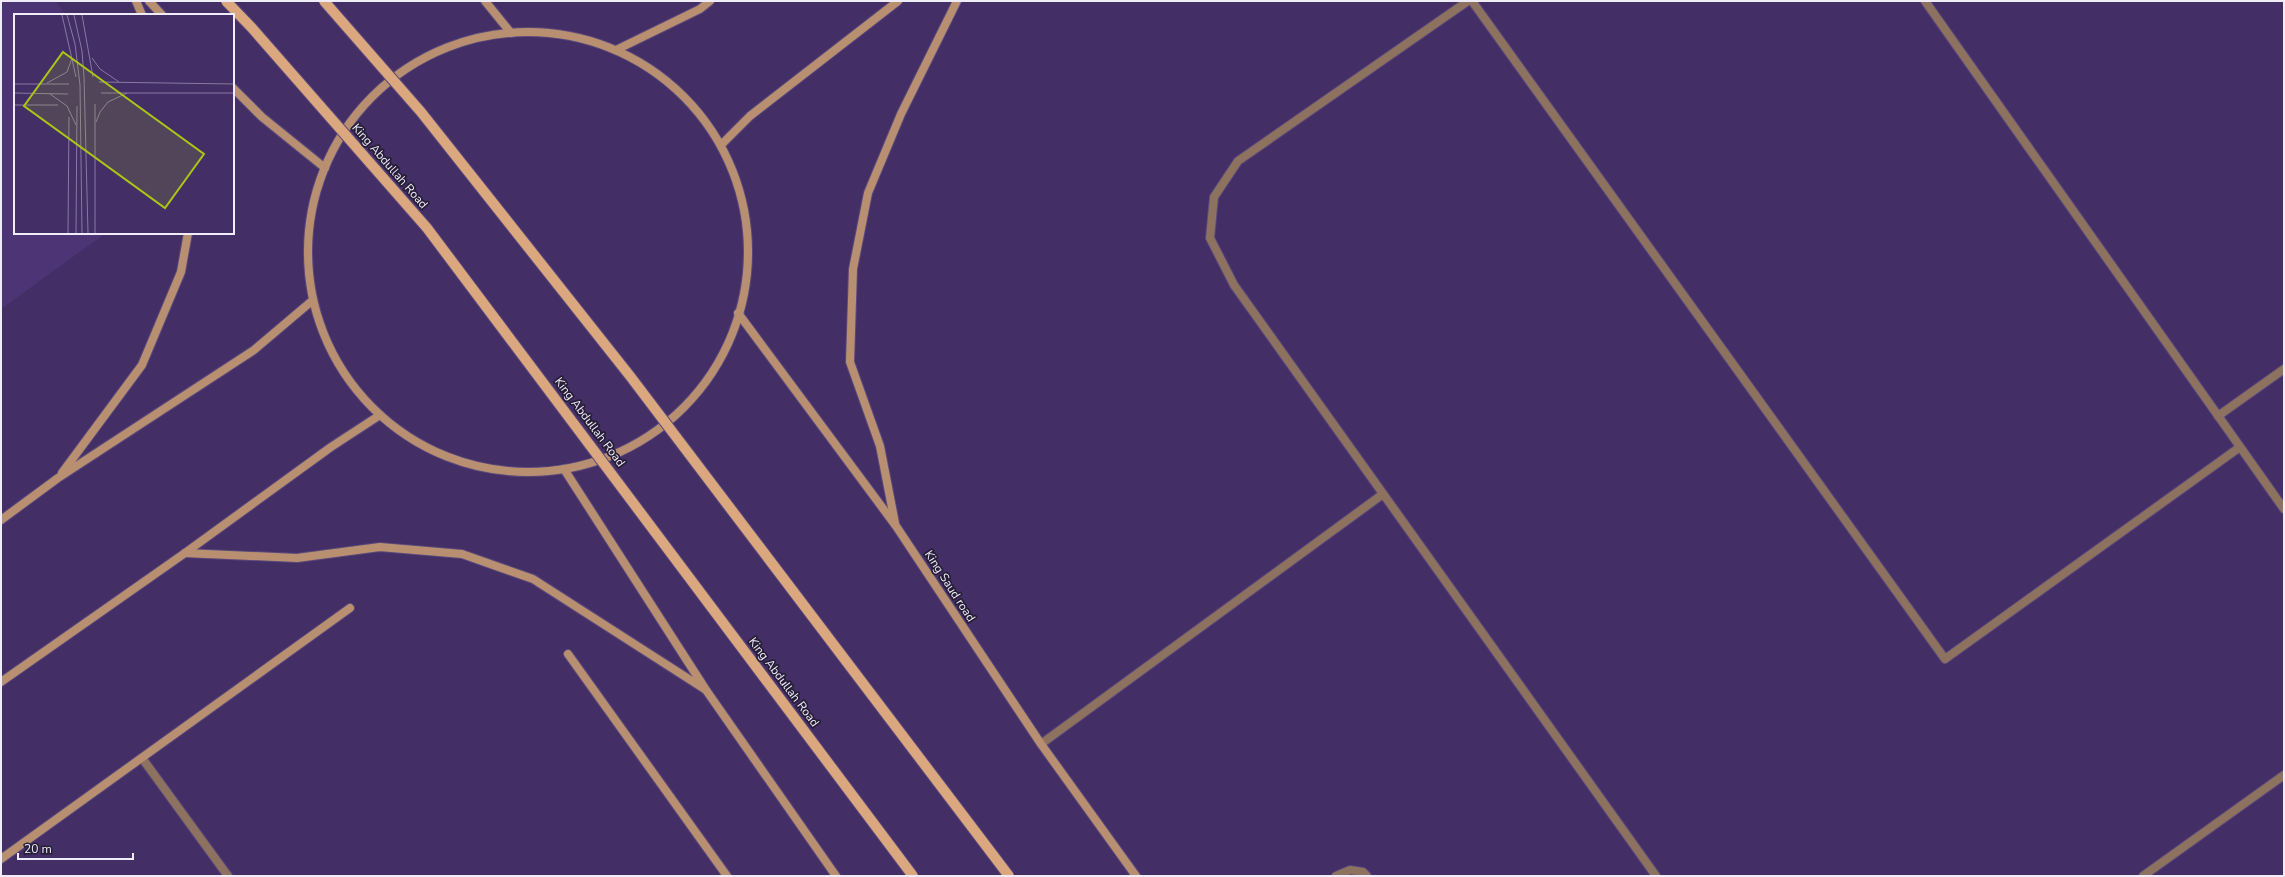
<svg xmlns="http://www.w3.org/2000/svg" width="2285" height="877" font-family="'Nunito Sans',sans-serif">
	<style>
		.built { fill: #4d3474 }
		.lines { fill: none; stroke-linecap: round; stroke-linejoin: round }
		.lane-casing { stroke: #5b497b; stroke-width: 10 }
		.street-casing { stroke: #5b497b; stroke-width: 10 }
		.secondary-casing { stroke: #5b497b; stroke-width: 10 }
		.lane { stroke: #8c725f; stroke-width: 8 }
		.street { stroke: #8c725f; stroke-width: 8 }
		.secondary { stroke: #b89071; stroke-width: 8 }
		.primary-bridge-casing { stroke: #5b497b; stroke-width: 12; stroke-linecap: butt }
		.primary-bridge { stroke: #daa77f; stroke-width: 10 }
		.labels { text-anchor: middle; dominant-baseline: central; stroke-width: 3.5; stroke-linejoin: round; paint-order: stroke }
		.street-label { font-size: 12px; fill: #f0ecfa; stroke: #261d36 }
		.inset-road { fill: none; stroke: #887aa1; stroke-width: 1 }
		.view { fill: #abc616; fill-opacity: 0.15; stroke: #abc616; stroke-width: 2 }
		.inset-edge { fill: none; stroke: #f0ecfa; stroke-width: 2 }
	</style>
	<rect width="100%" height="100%" fill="#432e66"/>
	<polygon class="built" points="1,1 55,1 66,15 15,15 15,233 106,233 1,309"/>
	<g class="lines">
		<g class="lane-casing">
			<polyline id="lane" points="1336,876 1350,870 1363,872 1367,876"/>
		</g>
		<g class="street-casing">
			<g id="street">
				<polyline points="1468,1 1238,161 1214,197 1210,238 1234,285 1656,876"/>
				<polyline points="1472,1 1945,659 2240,447"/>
				<polyline points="1925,1 2284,509"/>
				<polyline points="2218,416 2284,369"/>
				<polyline points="1041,744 1383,494"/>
				<polyline points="142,758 228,876"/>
				<polyline points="2143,876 2284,775"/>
			</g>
		</g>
		<g class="secondary-casing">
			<g id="secondary">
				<polyline points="136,1 142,15"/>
				<polyline points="149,1 162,15"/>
				<polyline points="485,1 511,33"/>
				<circle cx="528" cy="252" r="220"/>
				<polyline points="616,50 700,9 710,1"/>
				<polyline points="233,88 262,117 325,168"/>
				<polyline points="721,145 750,116 898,1"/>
				<polyline points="738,313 896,526 1041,744 1136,876"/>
				<polyline points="564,469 706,690 836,876"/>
				<polyline points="62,473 142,365 181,272 188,233"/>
				<polyline points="1,520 58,478 254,350 313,300"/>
				<polyline points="895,523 880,446 850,362 853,269 868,193 901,114 957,1"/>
				<polyline points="185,553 297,558 380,547 462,554 533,579 706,690"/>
				<polyline points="568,654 727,876"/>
				<polyline points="1,682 185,553 331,447 380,415"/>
				<polyline points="1,859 350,608"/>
			</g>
		</g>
		<use href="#lane" class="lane"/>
		<use href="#street" class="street"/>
		<use href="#secondary" class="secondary"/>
		<g class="primary-bridge-casing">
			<g id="primary-bridge">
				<polyline points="226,1 252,28 427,228 913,876"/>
				<polyline points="324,1 421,112 630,376 1009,876"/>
			</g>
		</g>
		<use href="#primary-bridge" class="primary-bridge"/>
	</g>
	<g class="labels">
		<g class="street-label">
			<text transform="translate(390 166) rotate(49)">King Abdullah Road</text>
			<text transform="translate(590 422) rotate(53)">King Abdullah Road</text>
			<text transform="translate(950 586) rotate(57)">King Saud road</text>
			<text transform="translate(784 682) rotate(53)">King Abdullah Road</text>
		</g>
	</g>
	<g transform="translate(14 14)">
		<rect width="220" height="220" fill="#432e66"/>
		<path class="inset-road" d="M48 1 62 63M53 1 61 30 66 71 68 219M60 1 68 37 70 63 74 219M68 1 79 63M78 44 86 55 105 68M85 68 220 70M33 69 53 58 58 44M0 70H55M0 79 54 80M87 79H220M36 80 53 92 62 111M0 91H44M82 108 86 98 94 88 113 79M54 219 55 103M62 219 63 92M81 219V90"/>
		<path class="view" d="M49 38 190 140 151 194 10 92Z"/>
		<rect width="220" height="220" class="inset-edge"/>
	</g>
	<rect width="2285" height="877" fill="none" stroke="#f0ecfa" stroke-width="4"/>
	<path d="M18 853v6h115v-6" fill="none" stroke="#f0ecfa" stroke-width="2"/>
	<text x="24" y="853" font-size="12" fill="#f0ecfa" stroke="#261d36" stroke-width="3" paint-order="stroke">20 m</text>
</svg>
